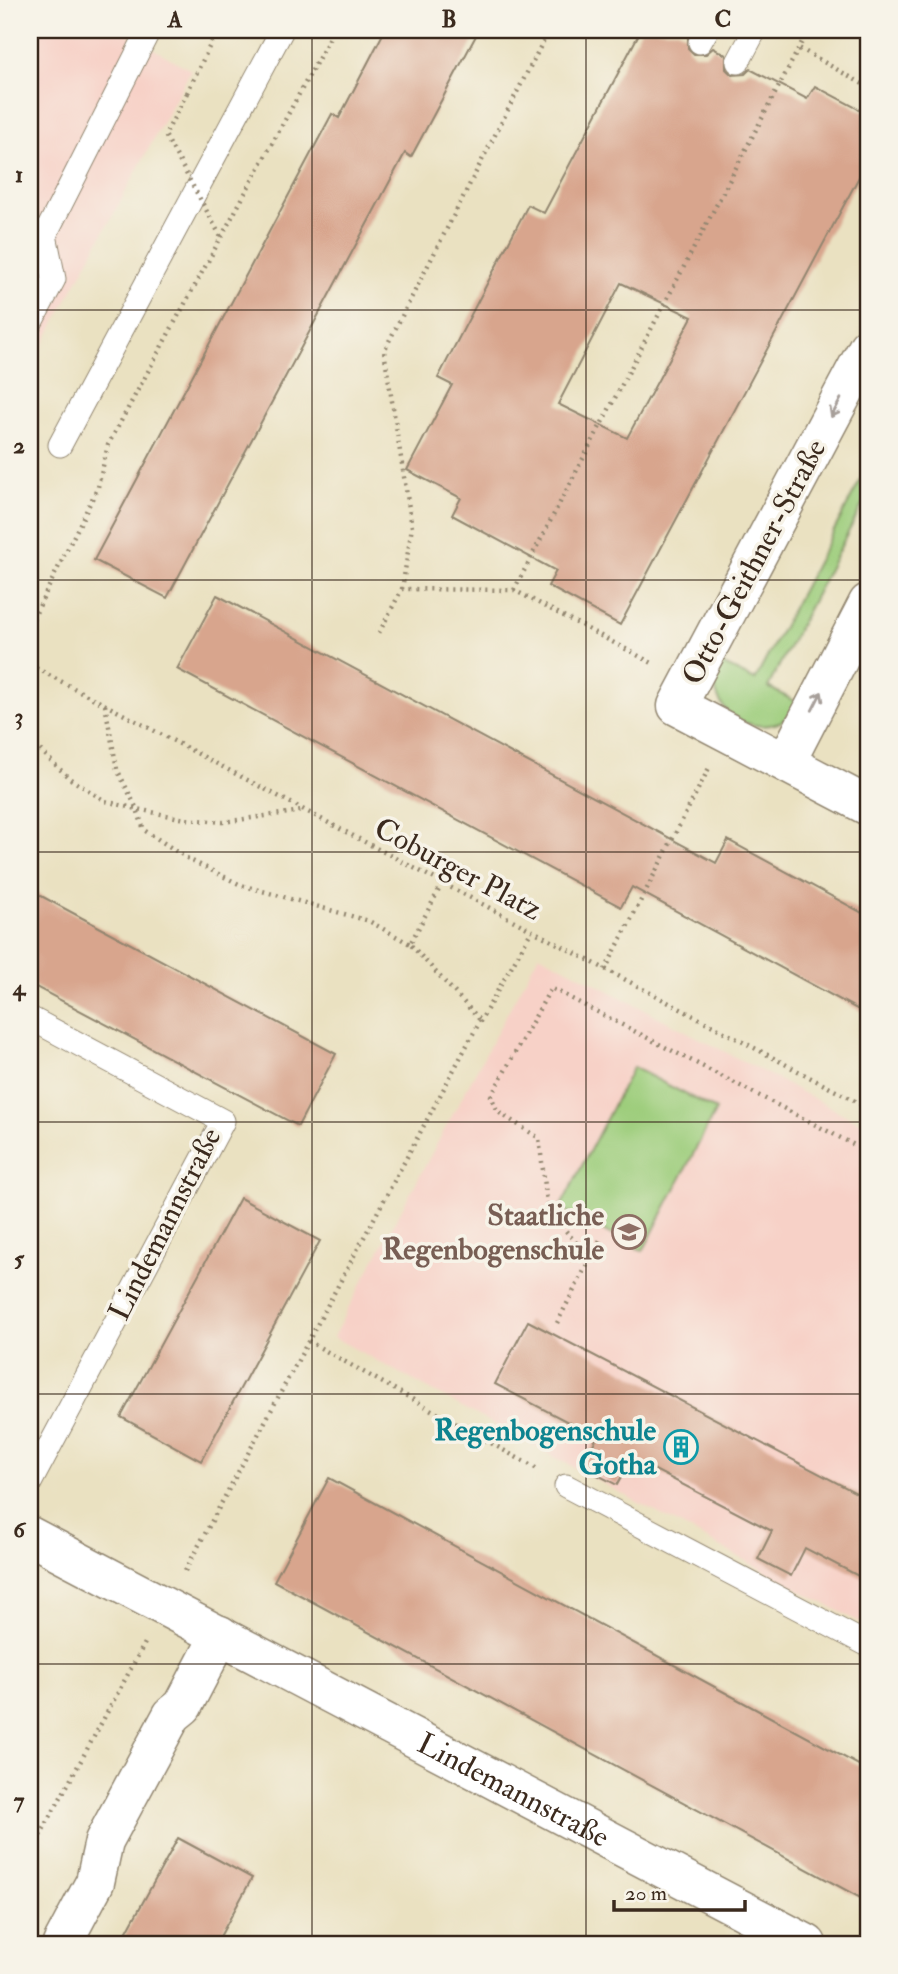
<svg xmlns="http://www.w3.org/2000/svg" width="898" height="1974" font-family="'IM FELL Double Pica',serif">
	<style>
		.built { fill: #f7d1c7 }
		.green { fill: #9dcd7c; stroke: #6c7c4d; stroke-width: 2 }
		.building { fill: #d8a58d; fill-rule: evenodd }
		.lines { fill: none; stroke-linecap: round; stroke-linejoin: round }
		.lane-casing { stroke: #928670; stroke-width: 25 }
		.street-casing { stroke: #928670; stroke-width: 41 }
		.path { stroke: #928670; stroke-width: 4.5; stroke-dasharray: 2 5; stroke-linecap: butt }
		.lane { stroke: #fff; stroke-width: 23 }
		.street { stroke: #fff; stroke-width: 38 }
		.path-bridge { stroke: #928670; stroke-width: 4.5; stroke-dasharray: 2 5; stroke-linecap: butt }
		.oneway { stroke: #a79f9a }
		.grid { fill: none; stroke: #3b2a1e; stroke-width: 2; stroke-opacity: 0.55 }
		.labels { text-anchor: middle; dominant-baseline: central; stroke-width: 7; stroke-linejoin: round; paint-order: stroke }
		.street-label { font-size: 30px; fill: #3b2a1e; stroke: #f7f3e8 }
		.education-label { font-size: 30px; font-weight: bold; fill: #785e54; stroke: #f7f3e8; text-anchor: end }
		.culture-label { font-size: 30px; font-weight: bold; fill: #0d838f; stroke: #f7f3e8; text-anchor: end }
		.neatline { fill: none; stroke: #3b2a1e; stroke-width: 2.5 }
		.grid-label { font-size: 23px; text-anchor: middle; font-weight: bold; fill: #3b2a1e }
	</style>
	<rect width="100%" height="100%" fill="#f7f3e8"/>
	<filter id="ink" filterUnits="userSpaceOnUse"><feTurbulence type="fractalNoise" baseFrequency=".0143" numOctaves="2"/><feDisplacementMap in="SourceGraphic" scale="14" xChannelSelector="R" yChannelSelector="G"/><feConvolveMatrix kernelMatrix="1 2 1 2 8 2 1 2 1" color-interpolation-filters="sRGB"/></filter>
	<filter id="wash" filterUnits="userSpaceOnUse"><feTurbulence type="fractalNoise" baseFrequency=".00686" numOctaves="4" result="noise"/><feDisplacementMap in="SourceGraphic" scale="28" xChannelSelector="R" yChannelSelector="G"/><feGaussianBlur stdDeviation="1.57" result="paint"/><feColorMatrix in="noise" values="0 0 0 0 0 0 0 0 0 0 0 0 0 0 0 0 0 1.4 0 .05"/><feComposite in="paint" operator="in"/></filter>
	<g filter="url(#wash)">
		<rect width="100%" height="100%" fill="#eae1c1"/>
		<g class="built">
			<polygon points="30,30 120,30 191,70 30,369"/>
			<polygon points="539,954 868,1127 868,1627 333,1337"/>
		</g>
		<g class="green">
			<path d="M868 466V494L768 687 800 704C794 709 787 719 780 722 752 734 717 715 715 684 714 678 719 670 722 664L755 680Z"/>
			<polygon points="633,1067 716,1110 643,1251 560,1208"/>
		</g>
		<g id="blocks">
			<g class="building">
				<polygon points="385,30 479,30 411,157 405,153 167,598 94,560 332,114 339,118"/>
				<path d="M641 30H677L688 35V48L694 54H706L713 48 726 55V69L732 75 745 74 750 69 807 99 815 86 868 114V160L620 625 548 586 556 571 452 515 461 498 407 470 452 385 438 378 528 205 544 213ZM621 283 692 317 627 438 558 404Z"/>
				<polygon points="217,595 716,863 728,840 868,916 868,1015 632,887 621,907 177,669"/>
				<polygon points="30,890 336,1054 298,1126 30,984"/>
				<polygon points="240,1198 320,1241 201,1461 121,1417"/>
				<polygon points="528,1321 868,1499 868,1581 805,1548 791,1576 758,1559 772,1531 632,1458 617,1485 582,1467 597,1437 495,1384"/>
				<polygon points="329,1478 868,1770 868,1902 274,1581"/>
				<polygon points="178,1838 252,1878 216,1944 120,1944"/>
			</g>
		</g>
	</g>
	<g filter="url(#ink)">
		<use href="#blocks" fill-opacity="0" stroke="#928670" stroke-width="2"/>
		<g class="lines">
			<g class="lane-casing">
				<g id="lane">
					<polyline points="700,42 707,30"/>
					<polyline points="738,62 755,30"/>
					<polyline points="30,324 54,279 45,235 149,30"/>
					<polyline points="60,445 282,30"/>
					<polyline points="30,1018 223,1121 30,1483"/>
					<polyline points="566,1486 868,1645"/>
				</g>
			</g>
			<g class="street-casing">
				<g id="street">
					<polyline points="868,347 677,706 868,806"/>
					<polyline points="786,762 868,603"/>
					<path id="s1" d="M30 1536 807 1944"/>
					<polyline points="62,1944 95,1882 104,1841 172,1715 183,1706 220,1635"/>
				</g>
			</g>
			<g class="path">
				<polyline points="808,30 799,48 868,87"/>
				<polyline points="187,93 213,39 195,30"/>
				<polyline points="402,589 412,527 384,351 549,30"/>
				<polyline points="514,590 799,48"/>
				<polyline points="30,625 98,487 108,445 334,30"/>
				<polyline points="379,633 402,589 514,590 654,664"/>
				<polyline points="30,665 868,1108"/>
				<polyline points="105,705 117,769 137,809 185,819 223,822 302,811"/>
				<polyline points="30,740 69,778 105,801 137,809 144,830 190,860 241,885 369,921 410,944"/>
				<polyline points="442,884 410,944 481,1021"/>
				<polyline points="605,970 709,768"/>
				<polyline points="590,1259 548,1210 539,1138 498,1112 491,1096 551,988 868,1152"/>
				<polyline points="557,1323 602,1236"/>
				<polyline points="308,1341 539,1470"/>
				<polyline points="185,1571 473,1034 531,932"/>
				<polyline points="30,1854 145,1643"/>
				<polyline points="30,1885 42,1891"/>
				<polyline points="30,1907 36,1897"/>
			</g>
			<use href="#lane" class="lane"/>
			<use href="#street" class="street"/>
			<polyline class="path-bridge" points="187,93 165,135 221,237"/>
		</g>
		<defs><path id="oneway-shaft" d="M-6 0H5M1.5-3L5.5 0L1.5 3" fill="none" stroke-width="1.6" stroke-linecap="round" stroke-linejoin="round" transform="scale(1.75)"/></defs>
		<g class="oneway">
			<use href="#oneway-shaft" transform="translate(836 408) rotate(118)"/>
			<use href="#oneway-shaft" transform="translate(817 701) rotate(-63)"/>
		</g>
	</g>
	<path class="grid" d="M312 30V1944M586 30V1944M30 310H868M30 580H868M30 852H868M30 1122H868M30 1394H868M30 1664H868"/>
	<defs>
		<g id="school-ring" transform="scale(1.75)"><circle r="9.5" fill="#f7f3e8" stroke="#8d6e63" stroke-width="1.5"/><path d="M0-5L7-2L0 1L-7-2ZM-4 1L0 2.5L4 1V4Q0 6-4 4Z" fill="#8d6e63"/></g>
		<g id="building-ring" transform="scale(1.75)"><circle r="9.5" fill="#f7f3e8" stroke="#0f9aa8" stroke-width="1.5"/><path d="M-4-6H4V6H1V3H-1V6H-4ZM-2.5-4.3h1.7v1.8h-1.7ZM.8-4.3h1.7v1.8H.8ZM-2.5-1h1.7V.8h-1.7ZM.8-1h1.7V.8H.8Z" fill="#0f9aa8"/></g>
	</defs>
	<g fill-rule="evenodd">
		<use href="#school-ring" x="629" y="1232"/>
		<use href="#building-ring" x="681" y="1447"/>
	</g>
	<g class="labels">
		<g class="street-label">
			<text transform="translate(754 562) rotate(-62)">Otto-Geithner-Straße</text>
			<text transform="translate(458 869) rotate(28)">Coburger Platz</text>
			<text transform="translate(165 1224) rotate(-63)">Lindemannstraße</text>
			<text stroke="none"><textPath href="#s1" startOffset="546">Lindemannstraße</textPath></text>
		</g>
		<g class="education-label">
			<text x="604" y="1215">Staatliche<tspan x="604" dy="34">Regenbogenschule</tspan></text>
		</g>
		<g class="culture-label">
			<text x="656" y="1430">Regenbogenschule<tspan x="656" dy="34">Gotha</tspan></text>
		</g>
	</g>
	<rect width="898" height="1974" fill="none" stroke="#f7f3e8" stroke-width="77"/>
	<path d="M614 1900v10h131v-10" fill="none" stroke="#3b2a1e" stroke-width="3.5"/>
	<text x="625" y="1900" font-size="21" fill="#3b2a1e" stroke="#f7f3e8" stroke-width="5" paint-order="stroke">20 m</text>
	<rect x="38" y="38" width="822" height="1898" class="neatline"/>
	<g class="grid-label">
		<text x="175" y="27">A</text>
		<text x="449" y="27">B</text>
		<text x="723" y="27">C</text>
		<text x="19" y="182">1</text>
		<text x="19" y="453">2</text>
		<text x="19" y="724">3</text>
		<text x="19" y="995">4</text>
		<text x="19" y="1266">5</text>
		<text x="19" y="1537">6</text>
		<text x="19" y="1808">7</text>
	</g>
</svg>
